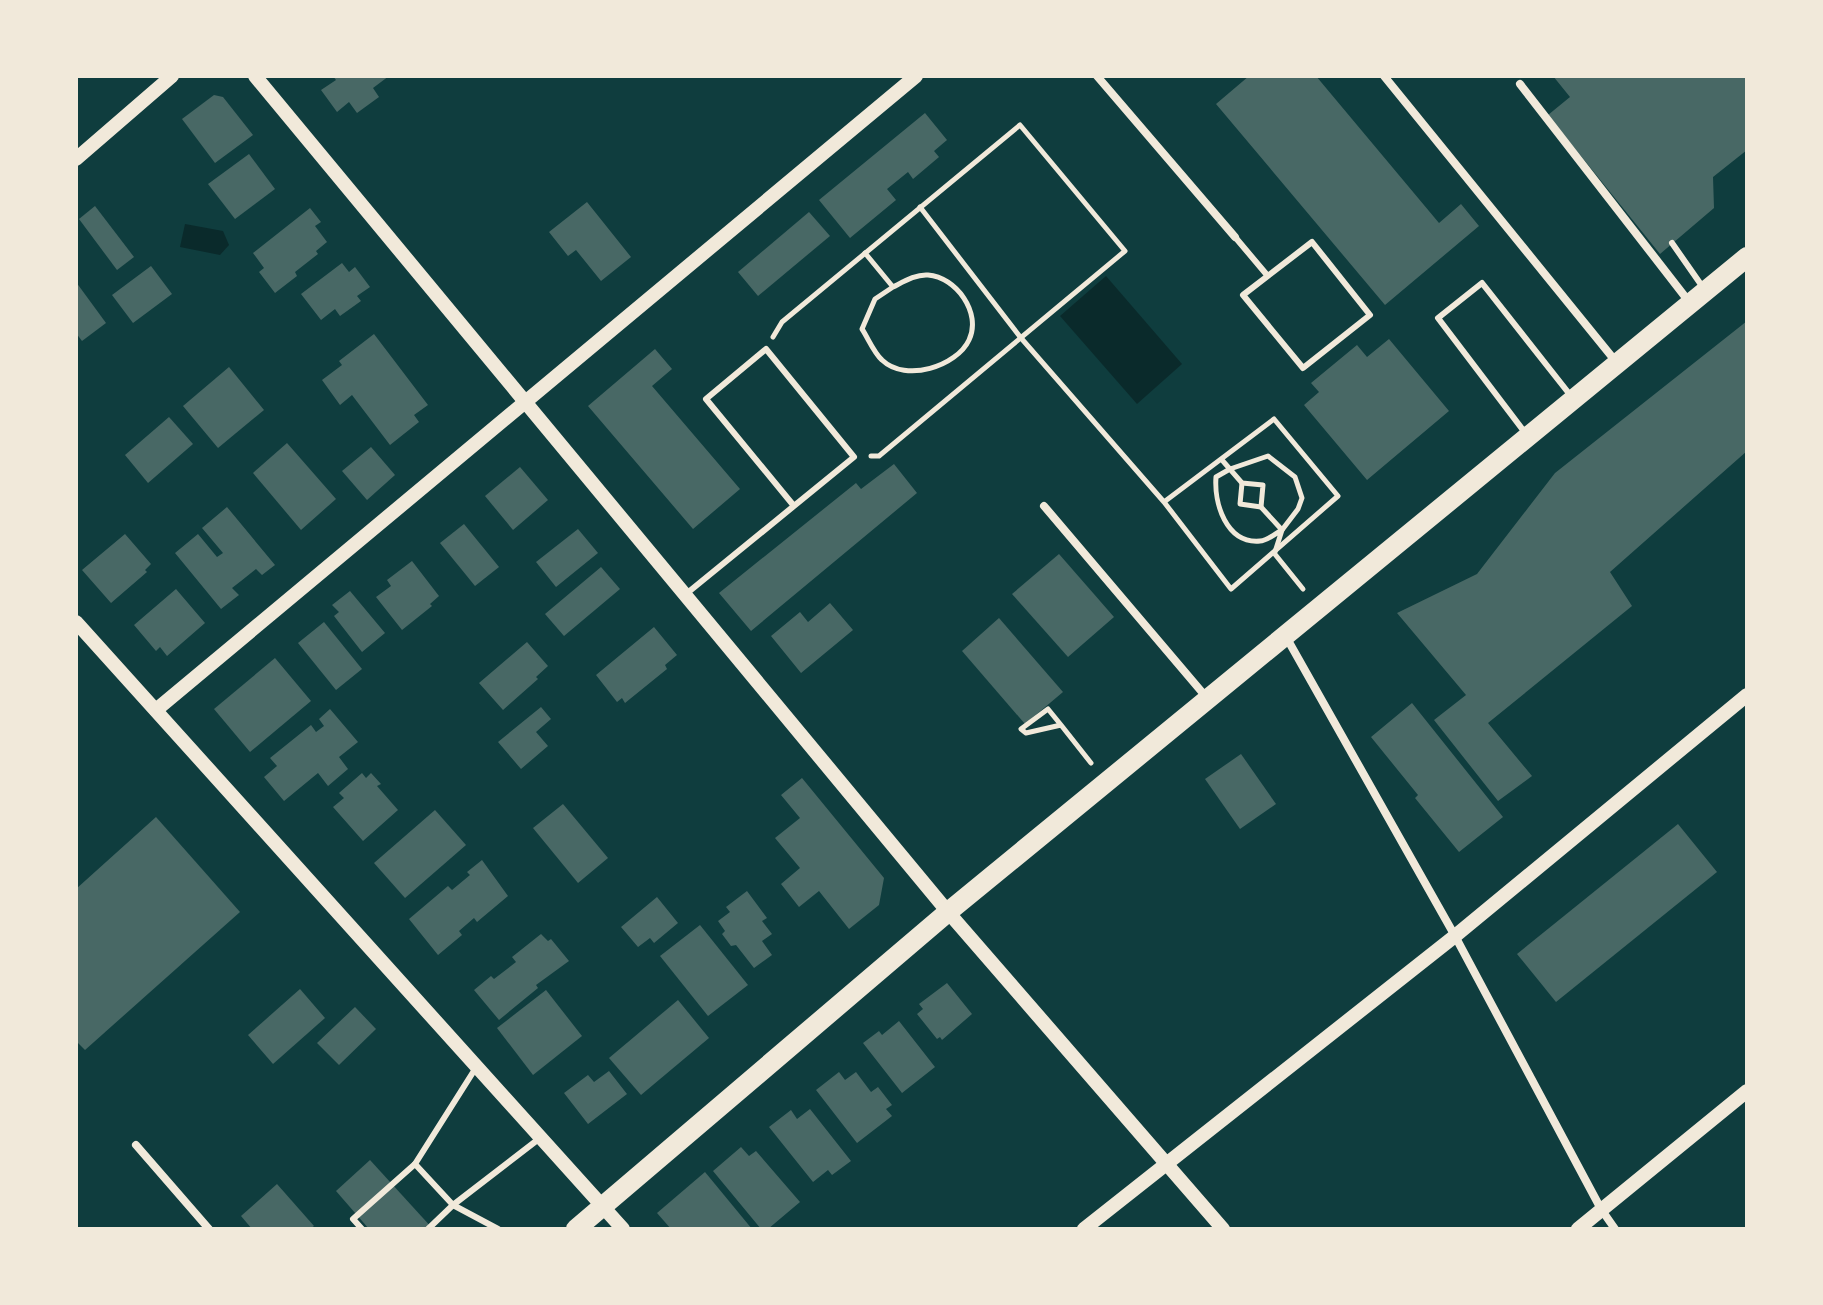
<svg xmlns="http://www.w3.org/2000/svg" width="1823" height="1305" font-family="Poppins,sans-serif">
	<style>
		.water { fill: #0a2a2b }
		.building { fill: #486865 }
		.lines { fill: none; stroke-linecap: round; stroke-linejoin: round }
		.path { stroke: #f1e9da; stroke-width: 5 }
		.service { stroke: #f1e9da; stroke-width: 6 }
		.minor { stroke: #f1e9da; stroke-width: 8 }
		.tertiary { stroke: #f1e9da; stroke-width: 14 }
		.primary { stroke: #f1e9da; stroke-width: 20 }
	</style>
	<rect width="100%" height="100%" fill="#0f3d3e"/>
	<g class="water">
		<polygon points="185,224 223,231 229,245 220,255 180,247"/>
		<polygon points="1106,276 1182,364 1137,404 1060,316"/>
	</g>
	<g class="building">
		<polygon points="333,76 389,76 373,88 379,97 357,113 349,102 337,112 321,90 336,80"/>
		<polygon points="1249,76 1316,76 1439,223 1461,204 1479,226 1385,305 1216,104"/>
		<polygon points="1553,76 1747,76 1747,150 1713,177 1714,208 1660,254 1548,115 1570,97"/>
		<polygon points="214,95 223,97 253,135 215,163 182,119"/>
		<polygon points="925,113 947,140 934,151 939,157 913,179 908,172 887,189 896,200 850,238 819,200"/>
		<polygon points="249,154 275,189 235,219 208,184"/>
		<polygon points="587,202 631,257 601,281 576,250 568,256 549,232"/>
		<polygon points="95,206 134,257 117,270 79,219"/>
		<polygon points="310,208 321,222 315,226 327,242 316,251 318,254 295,272 297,276 275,293 259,272 264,268 253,253"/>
		<polygon points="809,212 830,236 758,296 738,272"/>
		<polygon points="342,263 349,272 355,267 370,287 357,296 361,301 340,316 335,309 321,320 301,294"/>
		<polygon points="151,266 172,294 133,323 112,295"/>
		<polygon points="76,282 106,323 82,341 76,333"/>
		<polygon points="1747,321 1747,451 1610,572 1632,606 1488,723 1532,776 1498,801 1434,720 1466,695 1397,613 1477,574 1555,473"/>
		<polygon points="374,334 428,405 414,415 419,422 390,445 352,395 340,405 322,380 342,365 339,361"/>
		<polygon points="1389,339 1449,411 1367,480 1304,405 1319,392 1311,383 1357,345 1367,357"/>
		<polygon points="655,349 672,369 652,386 740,489 693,529 588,406"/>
		<polygon points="229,367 264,410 218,448 183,406"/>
		<polygon points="169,417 193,444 148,483 125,455"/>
		<polygon points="287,443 336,499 301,530 253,473"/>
		<polygon points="371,447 395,475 367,500 342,471"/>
		<polygon points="894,464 917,493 751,631 719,593 856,483 861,489"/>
		<polygon points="520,467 548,500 513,530 485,496"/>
		<polygon points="227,507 275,565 262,575 256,569 241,581 232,588 239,595 221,609 175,553 198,534 217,557 223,553 202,528"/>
		<polygon points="464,524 499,567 475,586 440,543"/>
		<polygon points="578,529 598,553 556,587 536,562"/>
		<polygon points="125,534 151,564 145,570 147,572 111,603 82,570"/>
		<polygon points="1059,554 1114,617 1068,657 1012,594"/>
		<polygon points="412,561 439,596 430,604 432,606 402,630 376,597 391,586 387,580"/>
		<polygon points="601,567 620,589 564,636 545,614"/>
		<polygon points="176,589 205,623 167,656 160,647 156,651 134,625"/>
		<polygon points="350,591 385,633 362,652 334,616 339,612 332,605"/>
		<polygon points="830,603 853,630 801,673 771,636 800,612 808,622"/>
		<polygon points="999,618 1063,692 1025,724 962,651"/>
		<polygon points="324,622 362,669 336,690 298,643"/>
		<polygon points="654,627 677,655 665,665 667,669 625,703 622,698 617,702 596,675"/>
		<polygon points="527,642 548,666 536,677 538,679 503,710 479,683"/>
		<polygon points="275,658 311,701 250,752 214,709"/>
		<polygon points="1412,703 1503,817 1459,852 1415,798 1418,795 1371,737"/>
		<polygon points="541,707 551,719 536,732 548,746 521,769 498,742"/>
		<polygon points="330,709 358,742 339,757 348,769 328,786 318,773 284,801 264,777 277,766 270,758 311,725 316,732 324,726 319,719"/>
		<polygon points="1241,754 1276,804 1240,829 1205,779"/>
		<polygon points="362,773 366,778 371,773 381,784 377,786 398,810 363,841 333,807 344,798 339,793"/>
		<polygon points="802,778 884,878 879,905 849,929 819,891 799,907 781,884 800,868 775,838 800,818 781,795"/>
		<polygon points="563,804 608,858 578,883 533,828"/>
		<polygon points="435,810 466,845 405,898 374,863"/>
		<polygon points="156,817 240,912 85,1050 76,1041 76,889"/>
		<polygon points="1678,824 1717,872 1556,1002 1517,954"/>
		<polygon points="482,860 508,896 477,922 474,918 459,931 462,935 438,955 409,919 448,886 452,890 470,875 467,872"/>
		<polygon points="747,891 767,918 762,921 772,934 762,941 772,955 754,968 736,945 731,946 722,934 725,931 718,921 730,912 726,907"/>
		<polygon points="657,897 678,923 654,943 650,938 638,947 621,927"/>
		<polygon points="700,925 748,985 708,1016 660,956"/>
		<polygon points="541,934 548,941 551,939 569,961 536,985 538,988 499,1020 474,990 491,976 494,979 516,962 512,957"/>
		<polygon points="947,983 972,1014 942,1040 940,1037 937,1039 917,1014 923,1009 919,1004"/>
		<polygon points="300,989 325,1018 273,1064 248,1035"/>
		<polygon points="546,990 582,1036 533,1075 497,1028"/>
		<polygon points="678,1000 709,1038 641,1095 609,1058"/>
		<polygon points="355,1007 376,1029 339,1065 317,1043"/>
		<polygon points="899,1021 935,1067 902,1093 863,1043 879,1031 882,1035"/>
		<polygon points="609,1071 627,1094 588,1124 564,1093 588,1075 594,1082"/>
		<polygon points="839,1072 845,1080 856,1072 871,1092 878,1087 892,1105 886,1109 892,1116 857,1143 816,1090"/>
		<polygon points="810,1109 851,1161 832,1175 828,1170 813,1182 769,1127 791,1110 797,1119"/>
		<polygon points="741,1147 749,1156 756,1151 800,1202 768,1229 761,1229 713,1171"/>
		<polygon points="370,1160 433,1229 369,1229 336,1191"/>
		<polygon points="705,1172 752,1229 671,1229 657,1213"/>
		<polygon points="277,1184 314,1226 310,1229 252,1229 241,1216"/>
	</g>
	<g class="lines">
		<g class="path">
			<polyline points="920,207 1021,338 1164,502 1231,589 1338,496 1274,419 1164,502"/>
			<path d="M865 253 893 287C903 282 916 274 928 275 956 277 982 313 969 340 957 366 906 383 882 360 874 353 868 338 862 329L875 299 893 287"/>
			<polyline points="773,337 782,322 1020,125 1125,251 879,456 871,456"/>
			<polyline points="1222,460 1242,483 1263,485 1261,507 1282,530"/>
			<polyline points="1242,483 1240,504 1261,507"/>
			<path d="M1275 552 1282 530 1298 509 1302 498 1295 477 1268 456 1230 469 1216 477C1214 503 1226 544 1260 541 1267 541 1276 533 1282 530"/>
			<polyline points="1274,553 1303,589"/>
			<polyline points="1061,725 1048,709 1021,729 1026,733 1061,725 1091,763"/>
		</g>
		<g class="service">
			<polyline points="1235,237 1267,275"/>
			<polygon points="1312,242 1370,315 1303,368 1243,295"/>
			<polyline points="1672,243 1702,286"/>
			<polyline points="1526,434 1438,318 1482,283 1571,396"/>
			<polyline points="686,594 854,457 766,349 706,399 794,506"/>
			<polyline points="415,1164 453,1205 498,1229"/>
			<polyline points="362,1229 353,1219 415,1164 477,1066"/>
			<polyline points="428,1229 453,1205 540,1138"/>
		</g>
		<g class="minor">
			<polyline points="1097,76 1235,237"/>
			<polyline points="1384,76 1617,363"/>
			<polyline points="1520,84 1690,303"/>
			<polyline points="1044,506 1207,698"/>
			<polyline points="1285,635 1455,936 1601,1209 1615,1229"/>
			<polyline points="136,1145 209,1229"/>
		</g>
		<g class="tertiary">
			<polyline points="255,76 948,912 1223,1229"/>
			<polyline points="76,159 172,76"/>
			<polyline points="76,622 623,1229"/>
			<polyline points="156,710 916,76"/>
			<polyline points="1084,1229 1455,936 1747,695"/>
			<polyline points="1578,1229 1747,1091"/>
		</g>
		<polyline class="primary" points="576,1229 948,912 1747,257"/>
	</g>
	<rect width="1823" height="1305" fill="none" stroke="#f1e9da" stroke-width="156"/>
</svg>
